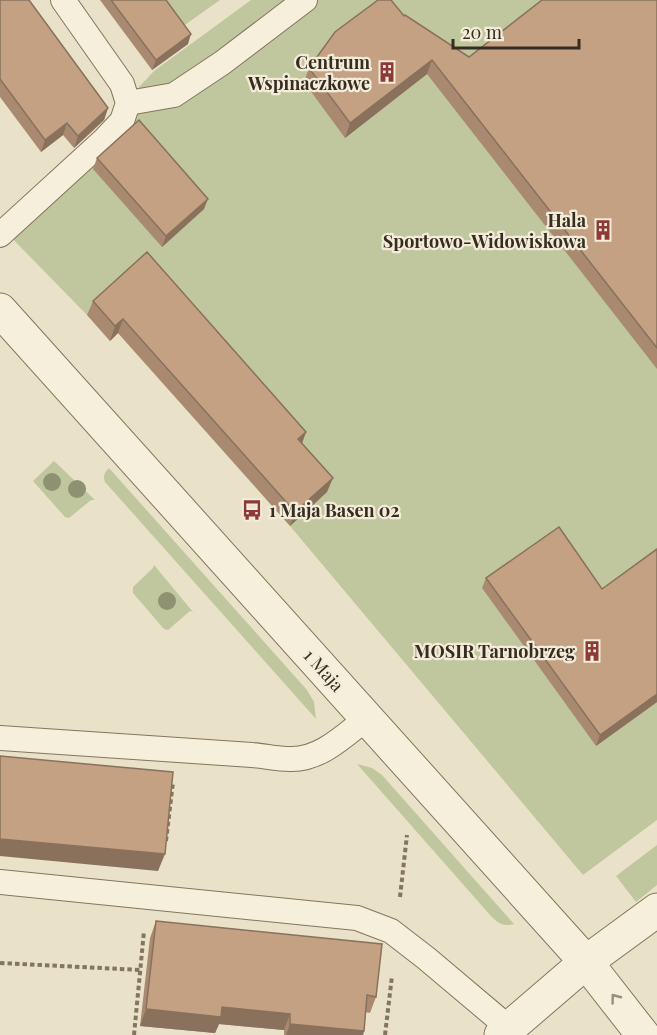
<svg xmlns="http://www.w3.org/2000/svg" width="657" height="1035" font-family="'Playfair Display',serif">
	<style>
		.green { fill: #c0c79e }
		.lines { fill: none; stroke-linecap: round; stroke-linejoin: round }
		.service-casing { stroke: #84755f; stroke-width: 26 }
		.minor-casing { stroke: #84755f; stroke-width: 35 }
		.path { stroke: #84755f; stroke-width: 4; stroke-dasharray: 4.5 3; stroke-linecap: butt }
		.service { stroke: #f5efdb; stroke-width: 24 }
		.minor { stroke: #f5efdb; stroke-width: 33 }
		.tree { fill: #8f9272 }
		.wall { fill: #a98a71 }
		.shaded-wall { fill: #89715c }
		.building { fill: #c4a183; stroke: #89715c; stroke-width: 1.5 }
		.oneway { stroke: #968e7e }
		.labels { text-anchor: middle; dominant-baseline: central; stroke-width: 4.5; stroke-linejoin: round; paint-order: stroke }
		.poi-label { font-size: 18px; font-weight: bold; fill: #362c21; stroke: #f2ecd8; text-anchor: end }
		.street-label { font-size: 18px; fill: #362c21; stroke: #f2ecd8 }
	</style>
	<rect width="100%" height="100%" fill="#eae1c9"/>
	<g class="green">
		<polygon points="162,0 220,0 182,27"/>
		<polygon points="251,0 657,0 657,820 583,875 290,526 118,333 110,341 87,315 0,226 79,151 154,71"/>
		<polygon points="54,461 95,500 91,500 69,518 65,517 33,481"/>
		<path d="M109 468 307 690 314 702 316 719 105 482C103 477 104 472 109 468Z"/>
		<polygon points="154,565 193,612 190,611 168,630 164,629 133,593 133,587 153,568"/>
		<path d="M357 764 372 768 382 775 514 924C502 927 498 923 490 915Z"/>
		<polygon points="657,845 657,885 636,902 616,876"/>
	</g>
	<g class="lines">
		<g class="service-casing">
			<g id="service">
				<polyline points="128,103 174,95 222,63 305,0"/>
				<polyline points="0,235 105,139 122,121 128,103 122,84 63,0"/>
				<path d="M0 738 252 755C265 756 277 759 290 759 320 760 344 736 367 718"/>
				<polyline points="0,882 357,918 391,931 426,958 509,1028"/>
			</g>
		</g>
		<g class="minor-casing">
			<g id="minor">
				<polyline points="0,310 586,962 643,1035"/>
				<polyline points="501,1035 586,962 657,910"/>
			</g>
		</g>
		<g class="path">
			<polyline points="166,841 173,782"/>
			<polyline points="400,897 407,835"/>
			<polyline points="0,963 140,970"/>
			<polyline points="134,1035 144,931"/>
			<polyline points="385,1035 392,976"/>
		</g>
		<use href="#service" class="service"/>
		<use href="#minor" class="minor"/>
	</g>
	<g class="tree">
		<circle cx="52" cy="482" r="9"/>
		<circle cx="77" cy="489" r="9"/>
		<circle cx="167" cy="601" r="9"/>
	</g>
	<g class="wall">
		<polygon points="0,0 108,108 104,120 74,148 63,135 41,152 0,97"/>
		<polygon points="100,0 166,0 188,44 152,70"/>
		<polygon points="657,0 657,369 427,74 345,138 304,82 309,68 404,16 469,57"/>
		<polygon points="97,158 204,209 162,247 93,169"/>
		<polygon points="147,252 306,432 302,443 327,492 290,526 118,333 110,341 87,315 93,301"/>
		<polygon points="657,549 657,702 596,746 482,588 486,578 602,589"/>
		<polygon points="156,921 376,997 370,1013 365,1012 363,1035 284,1035 284,1030 219,1024 215,1033 140,1026 150,938"/>
	</g>
	<g class="shaded-wall">
		<polygon points="191,34 188,44 152,70 156,60"/>
		<polygon points="432,60 427,74 345,138 350,123"/>
		<polygon points="108,108 104,120 74,148 78,136"/>
		<polygon points="67,123 63,135 41,152 45,140"/>
		<polygon points="208,199 204,209 162,247 166,236"/>
		<polygon points="123,319 118,333 110,341 115,326"/>
		<polygon points="306,432 301,446 298,439"/>
		<polygon points="333,478 327,492 290,526 295,512"/>
		<polygon points="657,694 657,702 596,746 600,735"/>
		<polygon points="0,839 165,854 158,871 0,856"/>
		<polygon points="222,1007 290,1014 284,1030 219,1024 215,1033 140,1026 146,1009"/>
		<polygon points="290,1024 364,1031 363,1035 286,1035"/>
	</g>
	<g class="building">
		<polygon points="0,0 29,0 108,108 78,136 67,123 45,140 0,79"/>
		<polygon points="111,0 166,0 191,34 156,60"/>
		<polygon points="378,0 391,0 404,16 405,15 469,57 542,0 657,0 657,348 432,60 350,123 309,68 335,32"/>
		<polygon points="139,120 208,199 166,236 97,158"/>
		<polygon points="147,252 306,432 298,439 333,478 295,512 123,319 115,326 93,301"/>
		<polygon points="559,527 602,589 657,549 657,694 600,735 486,578"/>
		<polygon points="0,756 173,772 165,854 0,839"/>
		<polygon points="156,921 382,944 376,997 367,995 364,1031 290,1024 290,1014 222,1007 221,1017 146,1009"/>
	</g>
	<defs><path id="oneway-chevron" d="M-2-3.5L2.5 0L-2 3.5" fill="none" stroke-width="1.6" stroke-linecap="round" stroke-linejoin="round" transform="scale(1.5)"/></defs>
	<use class="oneway" href="#oneway-chevron" transform="translate(615 998) rotate(-127)"/>
	<defs>
		<g id="building-bare" transform="scale(1.62)"><path d="M-4-6H4V6H1V3H-1V6H-4ZM-2.5-4.3h1.7v1.8h-1.7ZM.8-4.3h1.7v1.8H.8ZM-2.5-1h1.7V.8h-1.7ZM.8-1h1.7V.8H.8Z" fill="#8d3936" stroke="#f2ecd8" stroke-width="2.5" paint-order="stroke"/></g>
		<g id="bus-bare" transform="scale(1.62)"><path d="M-5-6H5V4H4V6H2V4H-2V6H-4V4H-5ZM-3.5-4V0h7V-4ZM-3.5 1.2v1.5H-2V1.2ZM2 1.2v1.5H3.5V1.2Z" fill="#8d3936" stroke="#f2ecd8" stroke-width="2.5" paint-order="stroke"/></g>
	</defs>
	<g fill-rule="evenodd">
		<use href="#building-bare" x="387" y="72"/>
		<use href="#building-bare" x="603" y="230"/>
		<use href="#bus-bare" x="252" y="510"/>
		<use href="#building-bare" x="592" y="651"/>
	</g>
	<g class="labels">
		<g class="poi-label">
			<text x="370" y="62">Centrum<tspan x="370" dy="21">Wspinaczkowe</tspan></text>
			<text x="586" y="220">Hala<tspan x="586" dy="21">Sportowo-Widowiskowa</tspan></text>
			<text x="269" y="510" text-anchor="start">1 Maja Basen 02</text>
			<text x="575" y="651">MOSIR Tarnobrzeg</text>
		</g>
		<g class="street-label">
			<text transform="translate(324 670) rotate(48)">1 Maja</text>
		</g>
	</g>
	<path d="M453 39v9h126v-9" fill="none" stroke="#362c21" stroke-width="3"/>
	<text x="462" y="39" font-size="18" fill="#362c21" stroke="#f2ecd8" stroke-width="4.5" paint-order="stroke">20 m</text>
</svg>
